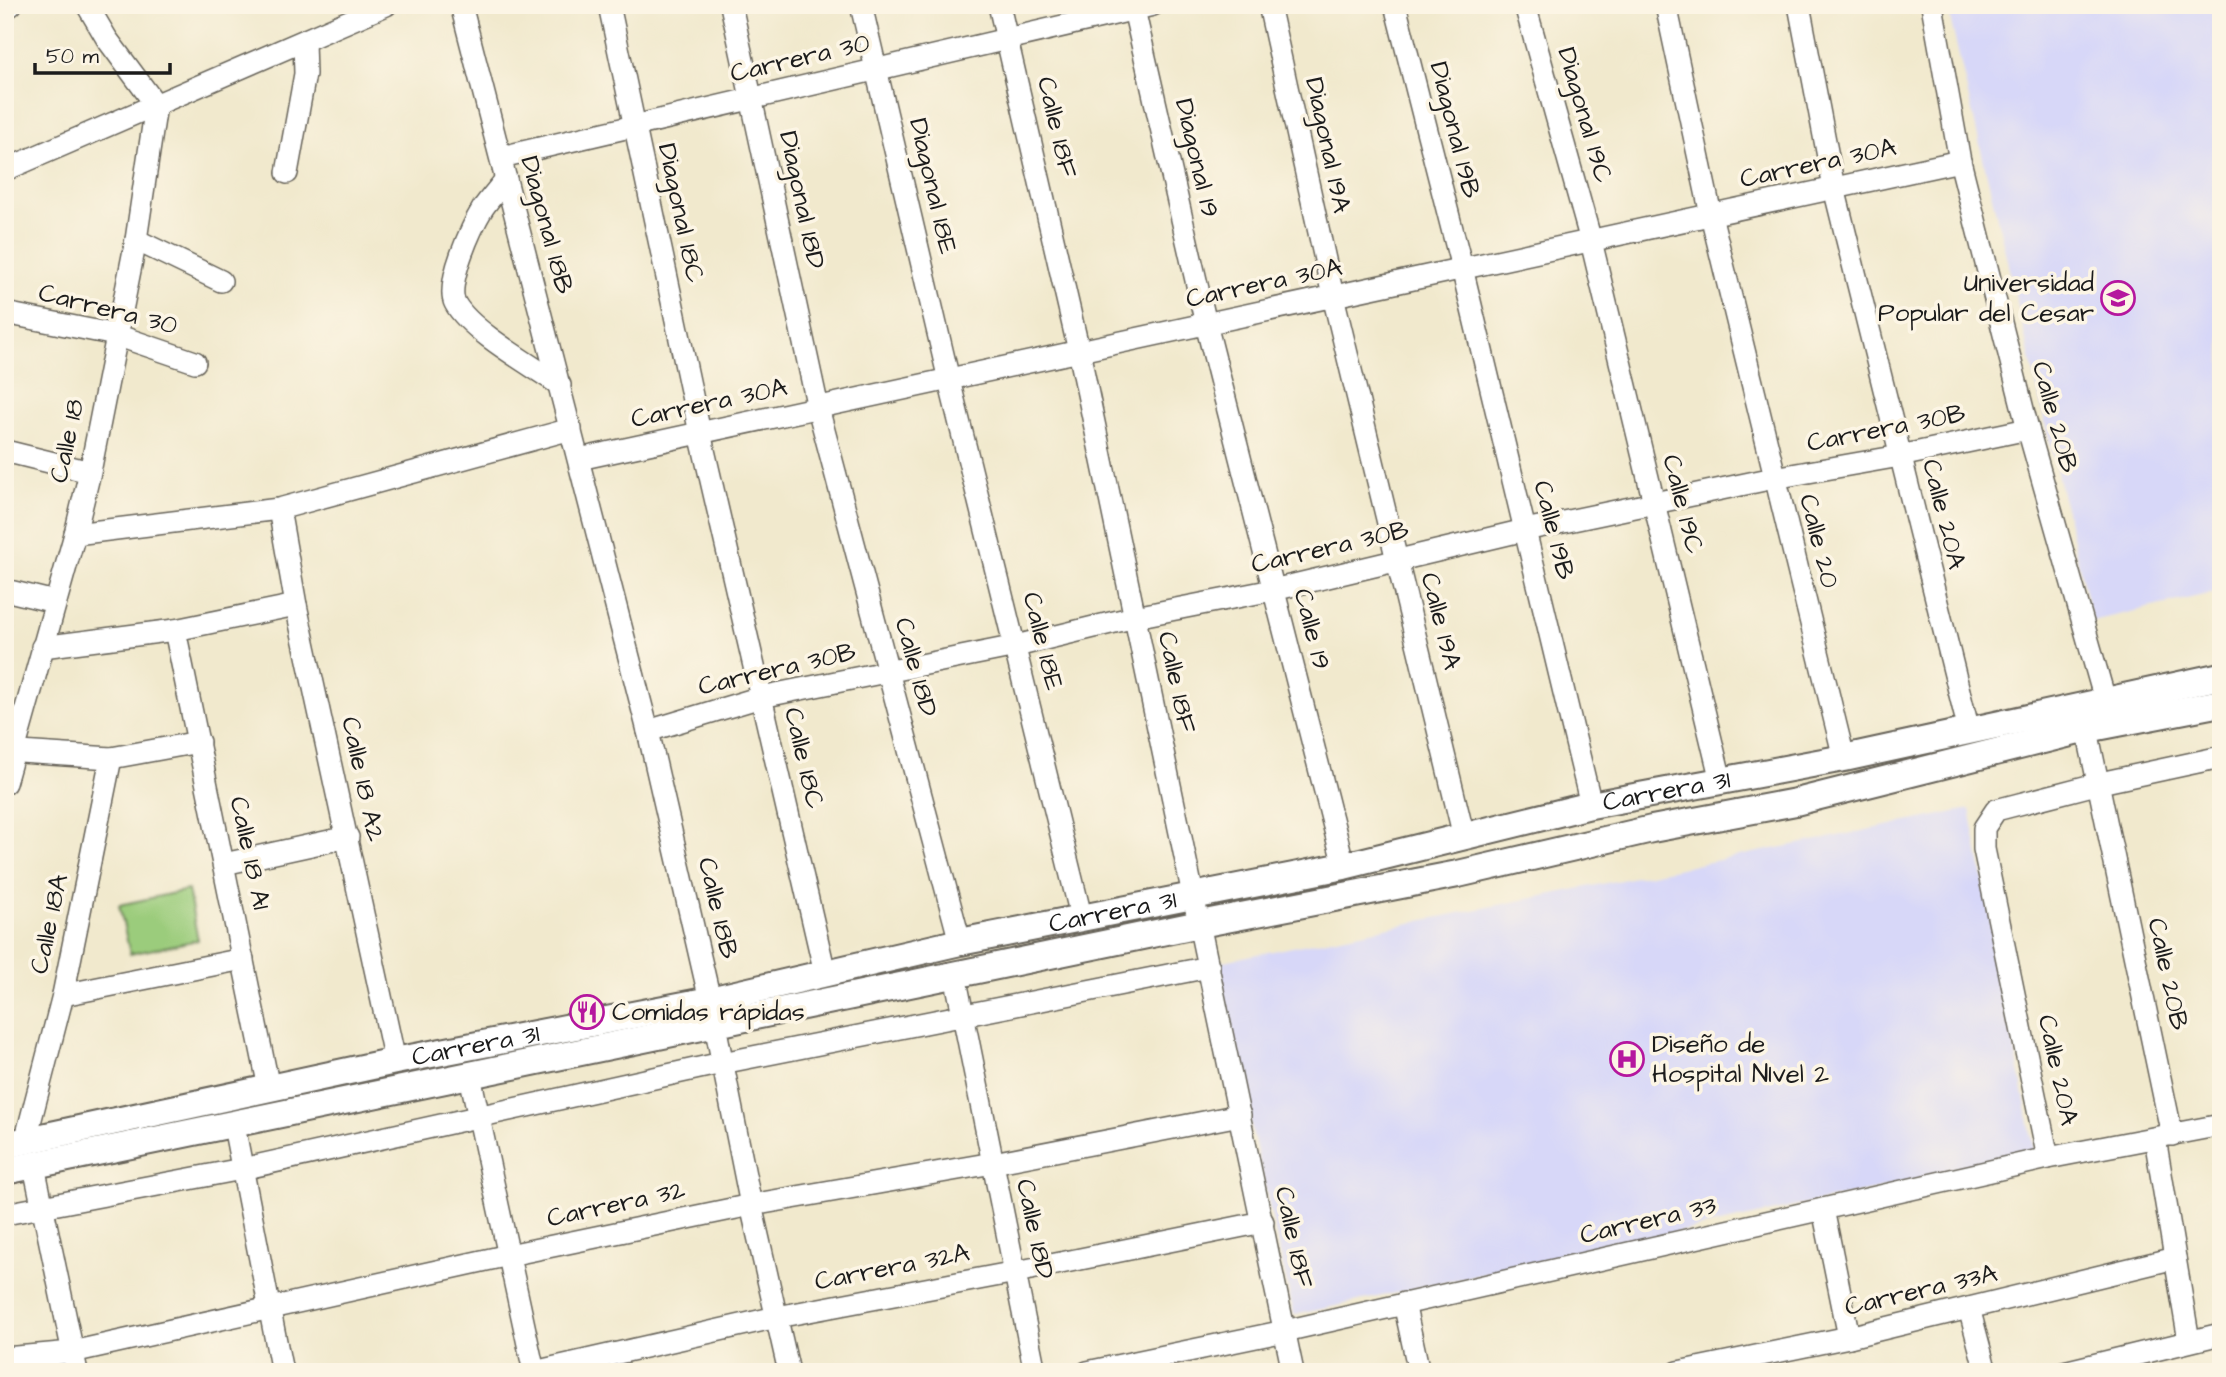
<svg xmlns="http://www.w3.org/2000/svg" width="2226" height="1377" font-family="'Architects Daughter',sans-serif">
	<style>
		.built { fill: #d7d7f8 }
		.green { fill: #9bcc7b; stroke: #5c744c; stroke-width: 2 }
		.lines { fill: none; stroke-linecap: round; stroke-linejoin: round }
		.minor-casing { stroke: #67645a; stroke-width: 24 }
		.major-casing { stroke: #67645a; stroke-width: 30 }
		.minor { stroke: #fff; stroke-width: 21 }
		.major { stroke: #fff; stroke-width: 26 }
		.labels { text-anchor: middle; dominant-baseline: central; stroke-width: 7; stroke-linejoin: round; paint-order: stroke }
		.street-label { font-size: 26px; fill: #1c1c1c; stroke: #fcf5e5 }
		.poi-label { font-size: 26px; fill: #1c1c1c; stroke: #fcf5e5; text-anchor: start }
	</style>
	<rect width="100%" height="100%" fill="#fcf5e5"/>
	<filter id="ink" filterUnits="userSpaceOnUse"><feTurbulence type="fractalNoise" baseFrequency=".0143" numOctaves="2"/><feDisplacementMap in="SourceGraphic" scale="14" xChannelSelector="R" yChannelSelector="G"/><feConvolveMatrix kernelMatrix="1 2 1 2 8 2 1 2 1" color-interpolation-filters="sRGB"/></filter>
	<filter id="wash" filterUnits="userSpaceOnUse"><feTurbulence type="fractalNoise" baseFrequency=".00686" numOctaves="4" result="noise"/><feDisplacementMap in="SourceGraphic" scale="28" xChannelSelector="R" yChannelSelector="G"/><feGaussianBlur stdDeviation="1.57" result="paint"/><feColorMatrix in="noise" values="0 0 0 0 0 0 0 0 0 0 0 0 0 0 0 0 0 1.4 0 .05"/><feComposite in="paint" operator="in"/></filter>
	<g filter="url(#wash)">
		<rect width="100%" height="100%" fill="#f1e9cd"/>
		<g class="built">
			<polygon points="1947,5 2221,5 2221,591 2092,621"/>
			<polygon points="1970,809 2035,1155 1294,1315 1214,963"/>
		</g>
		<polygon class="green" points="188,890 198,940 130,954 119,905"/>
	</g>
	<g filter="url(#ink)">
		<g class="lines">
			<g class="minor-casing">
				<g id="minor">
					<polyline points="461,5 648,731 710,1000 751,1205 789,1372"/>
					<polyline points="609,5 700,433 825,973"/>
					<polyline points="731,5 818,408 960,942"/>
					<polyline points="861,5 949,380 1081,916"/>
					<polyline points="999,5 1079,351 1293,1372"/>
					<polyline points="1133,5 1206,324 1344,866"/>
					<polyline points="1269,5 1333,296 1464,837"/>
					<polyline points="1395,5 1462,268 1591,805"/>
					<polyline points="1525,5 1591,241 1721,781"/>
					<polyline points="1666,5 1711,215 1844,758"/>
					<polyline points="1799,5 1834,188 1969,731"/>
					<polyline points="1932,5 1960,161 2028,429 2105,700"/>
					<polyline points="5,9 11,5"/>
					<polyline points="501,157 1153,5"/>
					<polyline points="5,170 386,5"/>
					<polyline points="287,173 305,74 304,41"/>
					<path d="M506 179C499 188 490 198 483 208 472 226 445 284 455 303 470 331 533 366 560 385"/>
					<polyline points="136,240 221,281"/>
					<polyline points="5,313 116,335 195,362"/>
					<polyline points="5,451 90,472"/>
					<polyline points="579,459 1960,161"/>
					<polyline points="279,509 296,605 395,1061"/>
					<polyline points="75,534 279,509 571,429"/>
					<polyline points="5,590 55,602"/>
					<polyline points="175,630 269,1088"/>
					<polyline points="42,647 175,630 296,605"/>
					<polyline points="2084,716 2172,1135"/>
					<polyline points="648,731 761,697 1016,646 1135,617 1273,590 1525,530 1774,478 1900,456 2028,429"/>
					<polyline points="5,751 111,758 199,742"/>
					<polyline points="5,783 75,534 90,472 136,240 156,105 107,39 87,5"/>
					<polyline points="224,864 348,837"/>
					<polyline points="955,975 1035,1372"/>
					<polyline points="63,995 243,959"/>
					<polyline points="470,1076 534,1372"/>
					<polyline points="234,1126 282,1372"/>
					<polyline points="2155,1138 2189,1341"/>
					<polyline points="25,1142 63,995 111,758"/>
					<polyline points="2048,1158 1984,849 1984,828 1996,810 2100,783 2221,757"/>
					<polyline points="34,1166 77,1372"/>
					<polyline points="1823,1209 1849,1337"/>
					<polyline points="5,1214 242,1169 722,1063 1209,967"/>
					<polyline points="1404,1303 1419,1372"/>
					<polyline points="1969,1308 1986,1372"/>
					<polyline points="5,1358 72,1352 509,1255 751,1205 993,1163 1240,1115"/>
					<polyline points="534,1372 777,1317 1016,1272 1263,1222"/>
					<polyline points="1087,1372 1285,1331 2048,1158 2221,1125"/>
					<polyline points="1678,1372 1849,1337 2175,1258"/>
					<polyline points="2064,1372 2221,1334"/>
				</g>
			</g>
			<g class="major-casing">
				<g id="major">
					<path id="s1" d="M5 1145 395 1061 710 1000 960 942 1344 866 1591 805 1844 758 2221 676"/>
					<polyline points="5,1171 1200,924 1458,874 1652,829 1796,802 2087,729 2221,703"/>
				</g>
			</g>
			<use href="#minor" class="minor"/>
			<use href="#major" class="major"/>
		</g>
	</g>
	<defs>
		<g id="university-ring" transform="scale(1.75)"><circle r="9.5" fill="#fcf5e5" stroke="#b5179e" stroke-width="1.5"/><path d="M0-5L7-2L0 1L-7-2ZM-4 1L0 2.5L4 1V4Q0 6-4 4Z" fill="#b5179e"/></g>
		<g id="restaurant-ring" transform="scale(1.75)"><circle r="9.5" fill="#fcf5e5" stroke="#b5179e" stroke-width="1.5"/><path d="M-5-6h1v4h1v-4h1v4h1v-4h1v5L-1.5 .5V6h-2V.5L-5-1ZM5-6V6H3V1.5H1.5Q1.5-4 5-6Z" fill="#b5179e"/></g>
		<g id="hospital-ring" transform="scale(1.75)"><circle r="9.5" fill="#fcf5e5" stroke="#b5179e" stroke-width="1.5"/><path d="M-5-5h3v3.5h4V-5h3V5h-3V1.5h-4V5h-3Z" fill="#b5179e"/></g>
	</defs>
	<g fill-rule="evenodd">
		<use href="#university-ring" x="2118" y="298"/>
		<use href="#restaurant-ring" x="587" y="1012"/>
		<use href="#hospital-ring" x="1627" y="1059"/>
	</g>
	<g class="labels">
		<g class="street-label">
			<text transform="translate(800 58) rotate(-13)">Carrera 30</text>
			<text transform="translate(1585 115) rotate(74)">Diagonal 19C</text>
			<text transform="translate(1057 127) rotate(77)">Calle 18F</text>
			<text transform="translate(1455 130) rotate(76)">Diagonal 19B</text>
			<text transform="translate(1328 145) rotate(78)">Diagonal 19A</text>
			<text transform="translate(1197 158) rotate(77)">Diagonal 19</text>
			<text transform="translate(1818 163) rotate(-12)">Carrera 30A</text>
			<text transform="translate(933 186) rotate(77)">Diagonal 18E</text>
			<text transform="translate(802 200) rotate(78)">Diagonal 18D</text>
			<text transform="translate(681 213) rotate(78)">Diagonal 18C</text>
			<text transform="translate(547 225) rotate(75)">Diagonal 18B</text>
			<text transform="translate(1264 283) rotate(-12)">Carrera 30A</text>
			<text transform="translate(108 309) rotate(14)">Carrera 30</text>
			<text transform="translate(709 403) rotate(-12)">Carrera 30A</text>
			<text transform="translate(2055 417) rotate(75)">Calle 20B</text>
			<text transform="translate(1886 428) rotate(-11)">Carrera 30B</text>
			<text transform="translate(67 441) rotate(-78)">Calle 18</text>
			<text transform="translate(1683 504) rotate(76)">Calle 19C</text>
			<text transform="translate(1944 514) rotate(76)">Calle 20A</text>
			<text transform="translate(1554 530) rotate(76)">Calle 19B</text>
			<text transform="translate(1819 541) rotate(76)">Calle 20</text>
			<text transform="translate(1330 547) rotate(-13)">Carrera 30B</text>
			<text transform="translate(1441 621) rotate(76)">Calle 19A</text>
			<text transform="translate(1312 629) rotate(76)">Calle 19</text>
			<text transform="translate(1043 641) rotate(76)">Calle 18E</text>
			<text transform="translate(916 667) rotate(75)">Calle 18D</text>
			<text transform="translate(777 669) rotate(-13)">Carrera 30B</text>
			<text transform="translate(1177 682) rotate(78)">Calle 18F</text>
			<text transform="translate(804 758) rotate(77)">Calle 18C</text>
			<text transform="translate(363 779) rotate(78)">Calle 18 A2</text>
			<text stroke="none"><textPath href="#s1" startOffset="1699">Carrera 31</textPath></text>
			<text transform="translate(250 853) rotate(78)">Calle 18 A1</text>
			<text transform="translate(718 908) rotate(77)">Calle 18B</text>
			<text stroke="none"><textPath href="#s1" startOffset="1132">Carrera 31</textPath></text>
			<text transform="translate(49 924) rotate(-78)">Calle 18A</text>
			<text transform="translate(2168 974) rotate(78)">Calle 20B</text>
			<text stroke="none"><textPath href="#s1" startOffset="481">Carrera 31</textPath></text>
			<text transform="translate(2058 1070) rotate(78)">Calle 20A</text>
			<text transform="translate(616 1204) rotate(-12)">Carrera 32</text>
			<text transform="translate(1648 1220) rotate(-13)">Carrera 33</text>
			<text transform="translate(1035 1229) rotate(78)">Calle 18D</text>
			<text transform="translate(1294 1237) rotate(78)">Calle 18F</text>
			<text transform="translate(892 1267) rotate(-11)">Carrera 32A</text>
			<text transform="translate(1921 1290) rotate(-13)">Carrera 33A</text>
		</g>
		<g class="poi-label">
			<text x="2094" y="283" text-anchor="end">Universidad<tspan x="2094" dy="30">Popular del Cesar</tspan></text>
			<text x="612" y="1012">Comidas rápidas</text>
			<text x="1652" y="1044">Diseño de<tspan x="1652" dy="30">Hospital NIvel 2</tspan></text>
		</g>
	</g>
	<rect width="2226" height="1377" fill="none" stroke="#fcf5e5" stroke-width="28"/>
	<path d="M35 63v10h135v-10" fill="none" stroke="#1c1c1c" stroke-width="3.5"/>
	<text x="46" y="63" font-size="21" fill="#1c1c1c" stroke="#fcf5e5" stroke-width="5" paint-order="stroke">50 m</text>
</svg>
